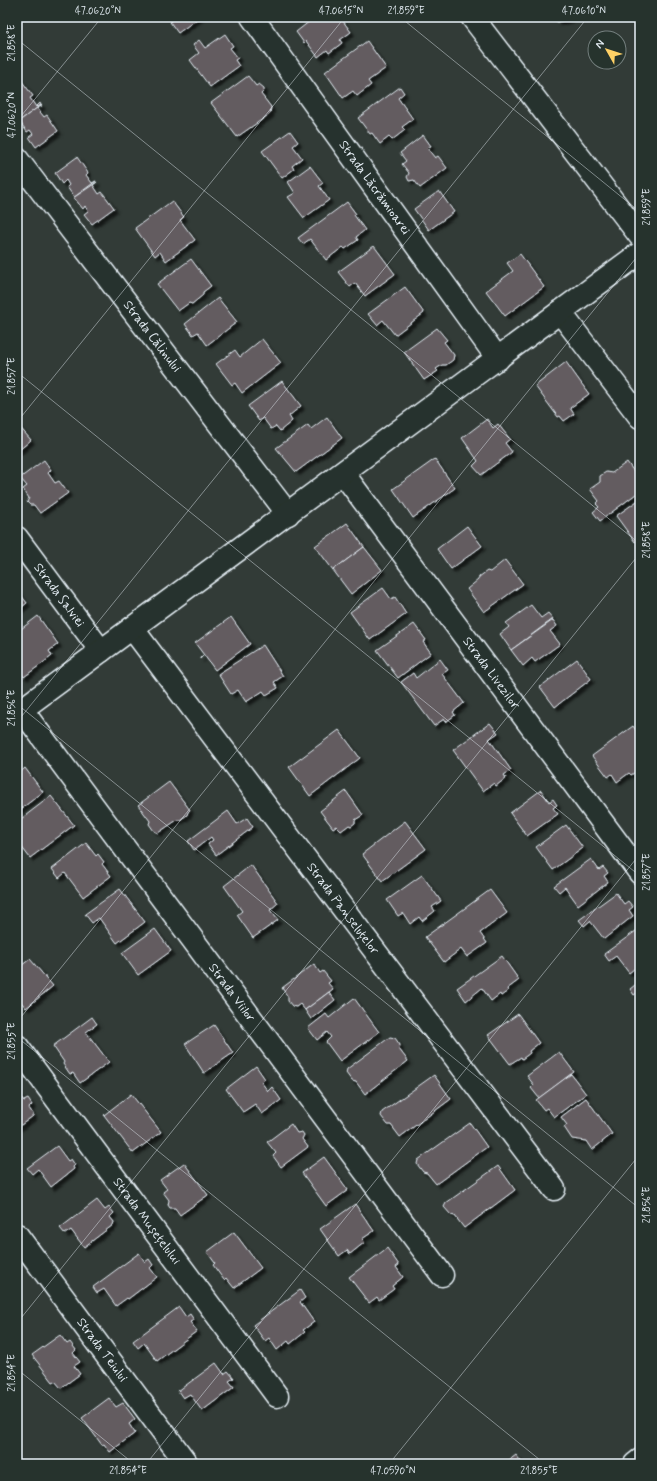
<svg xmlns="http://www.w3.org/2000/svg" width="657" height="1481" font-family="Mynerve,sans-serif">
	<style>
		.building { fill: #645b60; stroke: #e8f1f8; filter: url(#shadow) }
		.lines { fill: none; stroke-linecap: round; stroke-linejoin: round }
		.minor-casing { stroke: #e8f1f8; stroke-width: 25 }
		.minor { stroke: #26332d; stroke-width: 22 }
		.ticks { fill: none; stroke: #e8f1f8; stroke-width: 1; stroke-opacity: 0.45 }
		.labels { text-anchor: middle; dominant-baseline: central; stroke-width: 3; stroke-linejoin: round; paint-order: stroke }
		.street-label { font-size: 13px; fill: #e8f1f8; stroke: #26332d }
		.neatline { fill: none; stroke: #e8f1f8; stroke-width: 1.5 }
		.ticks-label { font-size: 10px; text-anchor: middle; fill: #e8f1f8 }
	</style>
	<defs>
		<filter id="shadow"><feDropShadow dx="3.5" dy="3.5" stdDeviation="1" flood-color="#0009"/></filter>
	</defs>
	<rect width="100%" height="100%" fill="#323b37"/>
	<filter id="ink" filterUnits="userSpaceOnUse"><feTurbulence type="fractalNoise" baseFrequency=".025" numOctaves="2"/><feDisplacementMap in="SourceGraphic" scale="8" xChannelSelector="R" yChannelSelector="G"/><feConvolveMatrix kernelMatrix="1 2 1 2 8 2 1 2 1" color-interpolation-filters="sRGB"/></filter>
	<g filter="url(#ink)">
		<g class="building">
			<polygon points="171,17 200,17 178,33 170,22 173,19"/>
			<polygon points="315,17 340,17 351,32 340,40 342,43 329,53 327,50 318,57 306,41 304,43 296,32"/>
			<polygon points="555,17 577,17 557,22"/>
			<polygon points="225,34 233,46 230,48 238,58 235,60 239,66 210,87 190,60 199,53 193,45 199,40 205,48"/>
			<polygon points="367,41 386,68 368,81 371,85 357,96 353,91 343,98 325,72"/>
			<polygon points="248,76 256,86 259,84 264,88 264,91 261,94 271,107 270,114 237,137 211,103"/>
			<polygon points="21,80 33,96 30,98 36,107 40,103 41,105 18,122 17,83"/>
			<polygon points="400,87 404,93 398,98 413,119 402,127 405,130 392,140 389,137 380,144 372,133 370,134 358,118"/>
			<polygon points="41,105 42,106 37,108 44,117 47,115 58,131 36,147 29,137 33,134 30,130 27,132 20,122 18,122"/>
			<polygon points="290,131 298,142 293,146 302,158 292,166 294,169 282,178 262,151"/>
			<polygon points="423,135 431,146 427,148 435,158 438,156 447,168 420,188 414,180 409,181 407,177 409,173 402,164 406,161 400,153"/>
			<polygon points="77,157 88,173 86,175 92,183 96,181 73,198 74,197 67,187 69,185 66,180 62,184 55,173"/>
			<polygon points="310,166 323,183 319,186 329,200 304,218 288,197 295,193 288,182"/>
			<polygon points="97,182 93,185 99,194 102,192 114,208 92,224 84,214 88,211 85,206 83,209 75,199 73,198"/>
			<polygon points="439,191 454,212 429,230 414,209"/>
			<polygon points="172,201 184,217 180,220 195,240 166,261 160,252 155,256 135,228"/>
			<polygon points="347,202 356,214 354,215 365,230 356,237 358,240 345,249 343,247 326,260 310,239 303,244 298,238"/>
			<polygon points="374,246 395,274 365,296 355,283 350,287 338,272"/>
			<polygon points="520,254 544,287 505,316 486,291 513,271 507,263"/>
			<polygon points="191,259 211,286 203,292 203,295 192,304 189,303 178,311 157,284"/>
			<polygon points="405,287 424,313 395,335 383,320 377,325 368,314"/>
			<polygon points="218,298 237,322 207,345 198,332 193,335 185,324"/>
			<polygon points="437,328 447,340 444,342 454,355 453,360 446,365 442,365 436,369 438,371 424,380 404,352"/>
			<polygon points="262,339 281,363 242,393 235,383 232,385 216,364 235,350 240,357"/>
			<polygon points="566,362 589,394 570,408 574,414 564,421 560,416 558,417 535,386"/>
			<polygon points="282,381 301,406 289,416 292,421 280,431 276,426 271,429 263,418 259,421 248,406"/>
			<polygon points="327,417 342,438 296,472 276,448 308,425 311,429"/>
			<polygon points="487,419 493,428 498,424 510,439 505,443 512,452 481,475 473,466 478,461 462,438"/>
			<polygon points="17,424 31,440 17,452"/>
			<polygon points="435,459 455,488 413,518 393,489"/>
			<polygon points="44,460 51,470 48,473 55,483 59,481 68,493 40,513 34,505 30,505 27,502 29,498 23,489 27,486 20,478"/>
			<polygon points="627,462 640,480 640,491 600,521 593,512 599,507 596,504 599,501 590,489 600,482 600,476 606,472 612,473"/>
			<polygon points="640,499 640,538 635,542 616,516"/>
			<polygon points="347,523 364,547 333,570 315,546"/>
			<polygon points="467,526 482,546 451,569 437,549"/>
			<polygon points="364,547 382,570 351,594 333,570"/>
			<polygon points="505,560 523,584 484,612 467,589 478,580 479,577 487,571 490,572"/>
			<polygon points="383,588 391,599 395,597 406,614 370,640 350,612"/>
			<polygon points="17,590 27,603 17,611"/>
			<polygon points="531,605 541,618 548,613 553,619 511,650 500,634 509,627 506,623"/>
			<polygon points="38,616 58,644 49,651 52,656 24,677 21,673 18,674 17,673 17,632"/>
			<polygon points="231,617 250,644 215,670 204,655 200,659 200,658 204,655 195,643"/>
			<polygon points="553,620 557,626 550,631 560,644 535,662 532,658 523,666 511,650"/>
			<polygon points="414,624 426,640 423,642 431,653 398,678 377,650"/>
			<polygon points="263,645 283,676 274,682 278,688 266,695 263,691 246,702 238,690 231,694 218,674"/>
			<polygon points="440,659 448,670 442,674 464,703 453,712 455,715 446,722 444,719 434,726 401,682 413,673 416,678"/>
			<polygon points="577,659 591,679 555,707 540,687"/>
			<polygon points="490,723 498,733 489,739 511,770 504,775 506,778 496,786 494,783 483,791 453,750"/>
			<polygon points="633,726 640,736 640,769 631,775 629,773 617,782 612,774 608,777 592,756"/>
			<polygon points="339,730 360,758 310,796 289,767"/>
			<polygon points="25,768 43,792 17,812 17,775"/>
			<polygon points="169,782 190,810 188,812 187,815 180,820 177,820 158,833 154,831 149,824 150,821 138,805"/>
			<polygon points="541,790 549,802 553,799 557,805 553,808 558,814 527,836 510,813"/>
			<polygon points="346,791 363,815 355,820 355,823 351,826 349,825 341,831 336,826 333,828 320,811"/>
			<polygon points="51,796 74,825 30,858 17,841 17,822"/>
			<polygon points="228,811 237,824 247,818 253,827 216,855 208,844 213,840 211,837 194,850 188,841"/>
			<polygon points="405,821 426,849 382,881 362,854"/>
			<polygon points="566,825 583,848 553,870 536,847"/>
			<polygon points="86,843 96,856 98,854 104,862 102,864 111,876 83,897 65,873 59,878 52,869"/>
			<polygon points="591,859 599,870 603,867 608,873 604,876 608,882 578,905 565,887 559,892 554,886"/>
			<polygon points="251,865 278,903 270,910 278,920 253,938 237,915 242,911 224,886"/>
			<polygon points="422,875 441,901 432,907 435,911 422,921 419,917 410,924 403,913 398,916 387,900"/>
			<polygon points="120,889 145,922 117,943 99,918 92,923 85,914"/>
			<polygon points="490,890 507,913 480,933 487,943 467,957 461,949 444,962 425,937"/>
			<polygon points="616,893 624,904 628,901 633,907 629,910 633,916 604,939 590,921 584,926 579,920"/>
			<polygon points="640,928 640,964 629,973 616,956 609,961 604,954"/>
			<polygon points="155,929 171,951 138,975 122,953"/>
			<polygon points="502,956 519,980 507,989 508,991 501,996 500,994 491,1001 482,988 466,1001 457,988"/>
			<polygon points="30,959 53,986 26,1008 17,997 17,969"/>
			<polygon points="314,964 320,973 323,971 331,981 328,983 333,989 305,1010 300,1004 296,1007 292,1006 288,1001 288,997 282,988"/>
			<polygon points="640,981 640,991 634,995 630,989"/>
			<polygon points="329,992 335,1000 311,1019 305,1010"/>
			<polygon points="354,998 379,1032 340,1061 326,1042 331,1037 327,1032 317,1040 308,1028 326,1014 329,1018"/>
			<polygon points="518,1014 539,1043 529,1051 530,1053 522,1059 521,1057 510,1064 488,1035"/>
			<polygon points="92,1017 97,1024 86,1032 109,1062 80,1083 73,1073 70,1074 63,1064 64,1062 53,1046"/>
			<polygon points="214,1025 233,1053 204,1073 185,1044"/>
			<polygon points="390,1037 395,1038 400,1045 399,1049 408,1061 365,1094 356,1082 352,1081 346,1073 347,1069"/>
			<polygon points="559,1052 574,1072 539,1098 531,1088 534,1085 527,1076"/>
			<polygon points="256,1066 265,1079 261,1082 268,1091 272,1087 281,1100 262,1114 255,1104 243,1112 226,1089"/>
			<polygon points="571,1074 586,1094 554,1117 547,1108 544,1110 536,1100"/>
			<polygon points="434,1075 451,1099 400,1137 391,1125 388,1125 381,1116 382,1112"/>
			<polygon points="17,1092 24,1101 28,1099 32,1105 29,1108 33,1114 33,1116 17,1128"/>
			<polygon points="131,1094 161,1132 133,1153 104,1115"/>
			<polygon points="586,1098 612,1134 592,1150 586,1141 572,1139 564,1127 567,1125 561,1117"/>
			<polygon points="470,1123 487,1147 436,1184 427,1173 423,1172 417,1164 418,1160"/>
			<polygon points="291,1124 297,1133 302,1132 304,1135 302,1139 308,1147 281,1167 273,1156 276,1153 267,1142"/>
			<polygon points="57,1146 68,1161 71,1159 75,1165 73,1167 74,1169 51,1187 38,1169 32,1174 27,1168"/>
			<polygon points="324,1157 348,1190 326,1206 302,1173"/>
			<polygon points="184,1163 208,1195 180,1215 175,1208 170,1208 168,1205 169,1200 163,1192 167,1189 160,1180"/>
			<polygon points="498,1166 515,1190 464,1228 455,1216 451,1215 444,1207 446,1203"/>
			<polygon points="97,1200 105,1210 109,1207 114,1213 110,1217 114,1222 113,1225 84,1247 71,1230 65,1234 60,1228"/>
			<polygon points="355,1204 374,1231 362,1239 365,1242 350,1254 347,1250 339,1256 320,1229"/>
			<polygon points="234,1232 261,1268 234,1288 226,1278 224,1280 213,1265 215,1263 207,1252"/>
			<polygon points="387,1248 399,1265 396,1267 403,1277 392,1286 394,1289 379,1300 377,1297 369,1303 349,1277"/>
			<polygon points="139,1253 145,1262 149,1259 153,1265 150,1268 157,1277 128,1299 127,1298 116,1306 104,1289 97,1293 93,1287"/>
			<polygon points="300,1290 305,1298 300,1302 314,1322 303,1330 305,1332 290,1344 288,1341 277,1350 269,1338 265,1341 253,1325"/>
			<polygon points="179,1307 186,1317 190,1314 194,1320 190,1322 197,1331 157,1361 144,1343 138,1348 133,1341"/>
			<polygon points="60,1335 67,1344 70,1342 76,1350 73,1353 80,1362 74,1366 80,1374 61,1388 55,1381 53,1382 32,1355"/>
			<polygon points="216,1363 224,1374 228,1371 234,1378 229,1381 234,1387 202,1411 190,1394 183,1398 178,1391"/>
			<polygon points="109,1398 116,1407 123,1403 135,1419 129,1424 135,1433 110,1452 104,1444 102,1445 82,1418"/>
			<polygon points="516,1455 523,1464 504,1464"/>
		</g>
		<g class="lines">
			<g class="minor-casing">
				<g id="minor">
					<path id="s1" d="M252 17 498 359"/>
					<polyline points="472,17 640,236"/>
					<path id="s2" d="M17 159 288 514"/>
					<polyline points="560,312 640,417"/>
					<path id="s3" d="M343 473 640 873"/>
					<path id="s4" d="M17 538 101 651"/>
					<path id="s5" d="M132 628 554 1189"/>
					<path id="s6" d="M22 710 442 1275"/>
					<polyline points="17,713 640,253"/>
					<path id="s7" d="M17 1046 277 1396"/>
					<path id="s8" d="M17 1235 187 1464"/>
					<polyline points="635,1464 640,1460"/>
				</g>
			</g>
			<use href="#minor" class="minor"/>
		</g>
	</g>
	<path class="ticks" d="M400 17 640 212M17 39 640 544M17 121 102 17M17 372 640 876M17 422 345 17M17 704 640 1209M17 722 588 17M17 1022 640 253M17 1037 545 1464M17 1323 640 553M17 1369 134 1464M146 1464 640 854M389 1464 640 1154M632 1464 640 1455"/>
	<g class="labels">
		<g class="street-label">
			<text stroke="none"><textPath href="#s1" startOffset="210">Strada Lăcrămioarei</textPath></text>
			<text stroke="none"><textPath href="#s2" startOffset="223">Strada Călinului</textPath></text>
			<text stroke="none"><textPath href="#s4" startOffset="71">Strada Salviei</textPath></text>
			<text stroke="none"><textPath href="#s3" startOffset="249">Strada Livezilor</textPath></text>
			<text stroke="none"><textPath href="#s5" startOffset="351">Strada Panseluțelor</textPath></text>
			<text stroke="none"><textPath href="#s6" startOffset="352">Strada Viilor</textPath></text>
			<text stroke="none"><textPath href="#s7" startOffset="218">Strada Mușețelului</textPath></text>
			<text stroke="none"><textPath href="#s8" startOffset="143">Strada Teiului</textPath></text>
		</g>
	</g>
	<rect width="657" height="1481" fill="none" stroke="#26332d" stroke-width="44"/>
	<g transform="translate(607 50) rotate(309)"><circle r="19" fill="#26332d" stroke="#747f7e"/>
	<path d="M0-3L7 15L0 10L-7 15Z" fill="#ffd166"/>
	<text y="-6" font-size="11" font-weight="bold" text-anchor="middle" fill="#e8f1f8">N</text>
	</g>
	<rect x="22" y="22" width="613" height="1437" class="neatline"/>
	<g class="ticks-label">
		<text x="98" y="14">47.0620°N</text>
		<text x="341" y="14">47.0615°N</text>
		<text x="406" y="14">21.859°E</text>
		<text x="584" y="14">47.0610°N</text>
		<text transform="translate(11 43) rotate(-90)" y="4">21.858°E</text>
		<text transform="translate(11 115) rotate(-90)" y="4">47.0620°N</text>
		<text transform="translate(646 207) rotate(-90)" y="4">21.859°E</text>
		<text transform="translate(11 376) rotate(-90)" y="4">21.857°E</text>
		<text transform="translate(646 540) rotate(-90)" y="4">21.858°E</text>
		<text transform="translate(11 708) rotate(-90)" y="4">21.856°E</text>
		<text transform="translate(646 872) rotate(-90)" y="4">21.857°E</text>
		<text transform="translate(11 1041) rotate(-90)" y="4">21.855°E</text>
		<text transform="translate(646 1205) rotate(-90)" y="4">21.856°E</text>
		<text transform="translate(11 1373) rotate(-90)" y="4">21.854°E</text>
		<text x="128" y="1474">21.854°E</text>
		<text x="393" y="1474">47.0590°N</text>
		<text x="539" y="1474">21.855°E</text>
	</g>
</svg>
